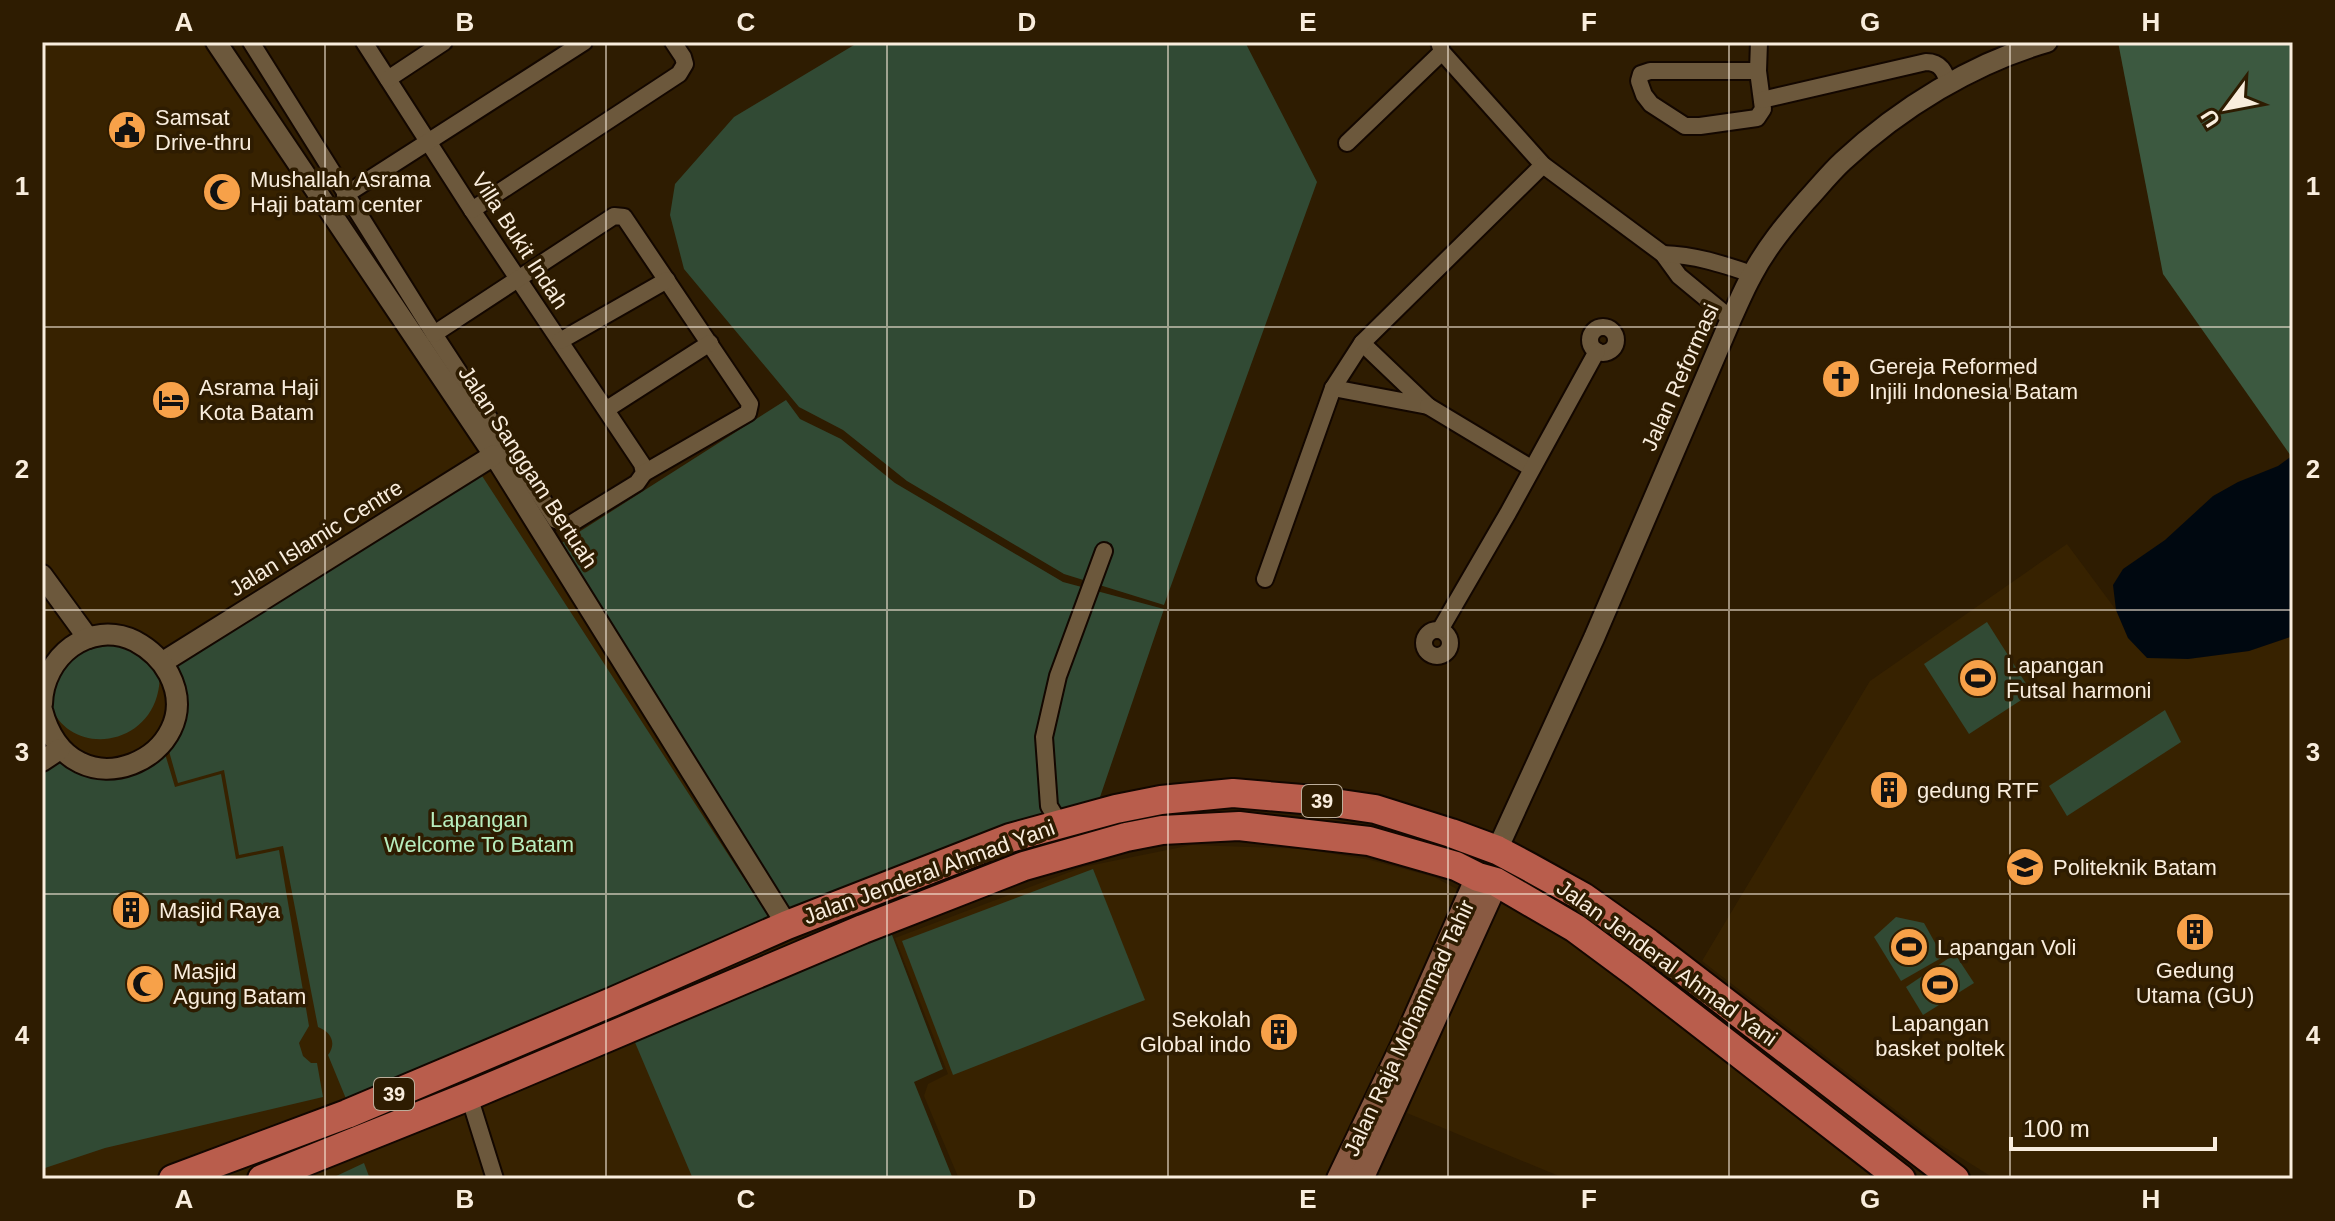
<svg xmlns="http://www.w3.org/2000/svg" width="2335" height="1221" font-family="Helvetica,sans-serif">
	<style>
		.built { fill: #372200 }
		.green { fill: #314a34 }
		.forest { fill: #3c5940 }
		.water { fill: #000810 }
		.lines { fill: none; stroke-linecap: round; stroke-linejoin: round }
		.minor-casing { stroke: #130700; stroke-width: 20 }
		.tertiary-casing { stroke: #130700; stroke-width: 24 }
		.secondary-casing { stroke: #130700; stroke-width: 28 }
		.trunk-casing { stroke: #130700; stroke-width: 32 }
		.minor { stroke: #6c583c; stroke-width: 16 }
		.tertiary { stroke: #6c583c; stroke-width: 20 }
		.secondary { stroke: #895a42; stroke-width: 24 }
		.trunk { stroke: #b95d4c; stroke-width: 28 }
		.grid { fill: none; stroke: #f9eddd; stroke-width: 2; stroke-opacity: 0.55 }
		.labels { text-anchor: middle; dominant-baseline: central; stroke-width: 7; stroke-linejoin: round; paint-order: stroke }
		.shield { fill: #2e1c01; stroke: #bcae9b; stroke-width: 2 }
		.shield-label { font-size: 20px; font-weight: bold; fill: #f9eddd }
		.poi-label { font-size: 22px; fill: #f9eddd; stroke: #2e1c01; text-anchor: start }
		.street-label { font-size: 22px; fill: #f9eddd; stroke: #2e1c01 }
		.park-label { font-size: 22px; fill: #b7edbe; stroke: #2e1c01 }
		.neatline { fill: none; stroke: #f9eddd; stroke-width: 3 }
		.grid-label { font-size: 26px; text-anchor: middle; font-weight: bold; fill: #f9eddd }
	</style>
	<rect width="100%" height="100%" fill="#2e1c01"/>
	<g class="built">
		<polygon points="42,42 216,42 787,925 824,991 862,1179 42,1179"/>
		<polygon points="2067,544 2116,610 2128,638 2188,659 2249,651 2293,636 2293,1179 1995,1179 1941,1145 1702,961 1870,681"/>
		<polygon points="1192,845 1304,849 1370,860 1434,877 1455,888 1462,897 1332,1179 959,1179 924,1096 928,1084 948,1074 895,938 1083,867"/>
		<polygon points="1499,894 1574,934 1894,1179 1566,1179 1407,1113"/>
	</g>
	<g class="green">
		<polygon points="859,42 1245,42 1317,182 1164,605 1064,574 907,481 843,430 799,407 684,269 670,215 675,184 734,117"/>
		<polygon points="786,400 800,419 841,439 895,483 1063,582 1164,609 1098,803 792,916 557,546"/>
		<path d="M473 462 770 919 349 1106 328 1055C337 1043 331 1032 318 1027L283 846 239 855 224 770 178 783 163 730 173 707 166 651Z"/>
		<polygon points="1987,622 2032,693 1969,734 1924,664"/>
		<path d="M121 629C129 638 155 662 158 671 161 678 159 689 157 696 142 749 68 755 50 704 47 693 49 678 48 667Z"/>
		<polygon points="2165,710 2181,742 2067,816 2049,786"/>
		<polygon points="163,747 175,787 221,774 236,859 279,850 309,1026 299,1043 303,1056 311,1063 317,1063 323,1097 105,1148 42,1169 42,764 56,755 85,768"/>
		<polygon points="1093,869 1145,1000 953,1075 902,941"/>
		<polygon points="1896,917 1924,923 1943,957 1901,981 1874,937"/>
		<polygon points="889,927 943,1069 914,1082 953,1179 693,1179 631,1033"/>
		<polygon points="1955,954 1974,983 1923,1015 1906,987"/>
		<polygon points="364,1163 370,1179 330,1179"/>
	</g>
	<polygon class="forest" points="2118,42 2293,42 2293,455 2291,456 2163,274"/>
	<polygon class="water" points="2293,455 2293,636 2249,651 2188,659 2147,658 2128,638 2116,610 2113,585 2123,569 2165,540 2213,496 2238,482 2278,466"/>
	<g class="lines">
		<g class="minor-casing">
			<g id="minor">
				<polyline points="251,42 434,334 556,520 567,524 572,523 637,483 644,473 642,464 472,210 364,42"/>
				<polyline points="1439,42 1442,52 1543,165 1663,254 1679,276 1731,319"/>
				<polyline points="1758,71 1650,71 1641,74 1639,81 1644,95 1651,104 1685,126 1700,126 1757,118 1763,109 1758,71 1759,42"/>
				<polyline points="388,79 444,42"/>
				<path d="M1762 100 1926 62C1941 62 1945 72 1949 85"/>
				<polyline points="1347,143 1442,52"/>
				<polyline points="345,195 584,42"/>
				<polyline points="472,210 679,74 685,64 683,57 673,42"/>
				<path d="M1663 254C1695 255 1722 264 1752 274"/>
				<circle cx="1603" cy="340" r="13"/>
				<polyline points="434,334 614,216 624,217 750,404 748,413 644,473"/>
				<polyline points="560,341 667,280"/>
				<polyline points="1333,388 1428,406 1362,343"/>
				<polyline points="1428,406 1531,468"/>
				<polyline points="607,409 710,343"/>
				<polyline points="1265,579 1333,388 1362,343 1543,165"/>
				<circle cx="1437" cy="643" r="13"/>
				<polyline points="1440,630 1508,513 1597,351"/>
				<polyline points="1060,824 1049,806 1044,737 1058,676 1104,551"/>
				<polyline points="469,1096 495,1179"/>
			</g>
		</g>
		<g class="tertiary-casing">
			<g id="tertiary">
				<polyline points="216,42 494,455 787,925"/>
				<polyline points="42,575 88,638"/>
				<polyline points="163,662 494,455"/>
				<path d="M42 704C43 657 89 619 135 641 150 649 161 659 169 674 211 755 71 821 42 710"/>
				<polyline points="42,761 60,749"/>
				<path d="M1497 850 1594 638 1731 319C1738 304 1744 289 1752 275 1766 248 1786 224 1806 201 1818 188 1830 173 1843 161 1900 108 1973 63 2047 42"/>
			</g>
		</g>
		<g class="secondary-casing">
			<g id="secondary">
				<polyline points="1339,1179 1409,1033 1478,877"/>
				<polyline points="1361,1179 1496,882"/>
			</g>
		</g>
		<g class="trunk-casing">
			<g id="trunk">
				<polyline points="173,1179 347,1114 612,1002 787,925 1010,838 1116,809 1161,800 1233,793 1314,800 1375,809 1451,833 1497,850 1529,867 1583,897 1648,943 1955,1179"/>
				<polyline points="262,1179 469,1096 863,929 1024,866 1126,837 1162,830 1239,826 1369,841 1456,866 1478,877 1496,882 1575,928 1637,974 1901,1179"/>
			</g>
		</g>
		<use href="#minor" class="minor"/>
		<use href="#tertiary" class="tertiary"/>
		<use href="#secondary" class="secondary"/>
		<use href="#trunk" class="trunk"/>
	</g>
	<path class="grid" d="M325 42V1179M606 42V1179M887 42V1179M1168 42V1179M1448 42V1179M1729 42V1179M2010 42V1179M42 327H2293M42 610H2293M42 894H2293"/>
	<defs>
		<g id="civic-disc" transform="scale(2)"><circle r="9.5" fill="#f7a149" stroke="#2e1c01"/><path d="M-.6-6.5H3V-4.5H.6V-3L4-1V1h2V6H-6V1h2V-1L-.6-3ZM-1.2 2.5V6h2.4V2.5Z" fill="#111"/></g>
		<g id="mosque-disc" transform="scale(2)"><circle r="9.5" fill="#f7a149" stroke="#2e1c01"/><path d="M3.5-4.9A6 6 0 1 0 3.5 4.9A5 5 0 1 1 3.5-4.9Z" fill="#111"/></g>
		<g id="church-disc" transform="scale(2)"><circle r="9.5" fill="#f7a149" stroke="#2e1c01"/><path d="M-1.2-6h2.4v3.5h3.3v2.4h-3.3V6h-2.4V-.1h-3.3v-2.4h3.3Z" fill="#111"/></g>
		<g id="hotel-disc" transform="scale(2)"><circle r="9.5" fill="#f7a149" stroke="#2e1c01"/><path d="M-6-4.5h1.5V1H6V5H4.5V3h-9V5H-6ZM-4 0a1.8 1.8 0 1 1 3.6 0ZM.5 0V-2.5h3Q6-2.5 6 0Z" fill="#111"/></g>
		<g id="stadium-disc" transform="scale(2)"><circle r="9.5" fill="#f7a149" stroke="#2e1c01"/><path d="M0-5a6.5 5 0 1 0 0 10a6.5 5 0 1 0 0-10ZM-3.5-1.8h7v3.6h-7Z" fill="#111"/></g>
		<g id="building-disc" transform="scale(2)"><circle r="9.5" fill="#f7a149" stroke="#2e1c01"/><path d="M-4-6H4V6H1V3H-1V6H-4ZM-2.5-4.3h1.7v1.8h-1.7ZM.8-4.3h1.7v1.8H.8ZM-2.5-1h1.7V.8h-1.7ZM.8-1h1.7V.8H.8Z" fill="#111"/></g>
		<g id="university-disc" transform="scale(2)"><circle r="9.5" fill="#f7a149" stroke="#2e1c01"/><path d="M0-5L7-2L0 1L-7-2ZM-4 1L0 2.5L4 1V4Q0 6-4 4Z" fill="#111"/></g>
	</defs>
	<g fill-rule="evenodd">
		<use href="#civic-disc" x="127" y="130"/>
		<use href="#mosque-disc" x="222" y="192"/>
		<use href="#church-disc" x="1841" y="379"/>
		<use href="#hotel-disc" x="171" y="400"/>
		<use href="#stadium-disc" x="1978" y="678"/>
		<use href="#building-disc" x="1889" y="790"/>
		<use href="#university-disc" x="2025" y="867"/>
		<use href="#building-disc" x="131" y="910"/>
		<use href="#building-disc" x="2195" y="932"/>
		<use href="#stadium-disc" x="1909" y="947"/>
		<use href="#mosque-disc" x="145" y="984"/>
		<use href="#stadium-disc" x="1940" y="985"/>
		<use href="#building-disc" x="1279" y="1032"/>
	</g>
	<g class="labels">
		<g class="shield">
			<rect x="1302" y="785" width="40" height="32" rx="6"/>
			<rect x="374" y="1078" width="40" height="32" rx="6"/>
		</g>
		<g class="shield-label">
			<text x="1322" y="801">39</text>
			<text x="394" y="1094">39</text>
		</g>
		<g class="poi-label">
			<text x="155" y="117">Samsat<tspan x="155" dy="25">Drive-thru</tspan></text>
			<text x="250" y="179">Mushallah Asrama<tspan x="250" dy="25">Haji batam center</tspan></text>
			<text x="1869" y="366">Gereja Reformed<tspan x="1869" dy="25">Injili Indonesia Batam</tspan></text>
			<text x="199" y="387">Asrama Haji<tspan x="199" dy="25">Kota Batam</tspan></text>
			<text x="2006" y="665">Lapangan<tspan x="2006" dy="25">Futsal harmoni</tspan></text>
			<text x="1917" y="790">gedung RTF</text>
			<text x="2053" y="867">Politeknik Batam</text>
			<text x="159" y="910">Masjid Raya</text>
			<text x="1937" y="947">Lapangan Voli</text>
			<text x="2195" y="970" text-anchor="middle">Gedung<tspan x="2195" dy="25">Utama (GU)</tspan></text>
			<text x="173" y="971">Masjid<tspan x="173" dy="25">Agung Batam</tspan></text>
			<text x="1251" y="1019" text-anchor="end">Sekolah<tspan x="1251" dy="25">Global indo</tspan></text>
			<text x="1940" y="1023" text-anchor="middle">Lapangan<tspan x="1940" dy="25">basket poltek</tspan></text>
		</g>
		<g class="street-label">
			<text transform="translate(520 241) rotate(57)">Villa Bukit Indah</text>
			<text transform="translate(1680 377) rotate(-66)">Jalan Reformasi</text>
			<text transform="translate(528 467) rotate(57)">Jalan Sanggam Bertuah</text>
			<text transform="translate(316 538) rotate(-32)">Jalan Islamic Centre</text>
			<text transform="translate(929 872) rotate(-20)">Jalan Jenderal Ahmad Yani</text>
			<text transform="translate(1667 963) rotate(36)">Jalan Jenderal Ahmad Yani</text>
			<text transform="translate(1409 1028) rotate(-65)">Jalan Raja Mohammad Tahir</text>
		</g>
		<g class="park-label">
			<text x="479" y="819">Lapangan<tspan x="479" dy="25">Welcome To Batam</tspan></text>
		</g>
	</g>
	<rect width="2335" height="1221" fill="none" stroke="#2e1c01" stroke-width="88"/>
	<g transform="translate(2227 108) rotate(238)" stroke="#2e1c01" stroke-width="6" paint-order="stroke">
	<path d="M0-6L14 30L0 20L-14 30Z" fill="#f9eddd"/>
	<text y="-12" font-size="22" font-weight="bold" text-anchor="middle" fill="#f9eddd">U</text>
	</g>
	<path d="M2011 1137v12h204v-12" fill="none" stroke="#f9eddd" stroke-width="4"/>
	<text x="2023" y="1137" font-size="24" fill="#f9eddd" stroke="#2e1c01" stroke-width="6" paint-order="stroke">100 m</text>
	<rect x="44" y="44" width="2247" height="1133" class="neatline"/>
	<g class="grid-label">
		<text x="184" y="31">A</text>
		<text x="465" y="31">B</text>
		<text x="746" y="31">C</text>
		<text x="1027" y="31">D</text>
		<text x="1308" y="31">E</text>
		<text x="1589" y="31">F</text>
		<text x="1870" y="31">G</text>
		<text x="2151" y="31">H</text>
		<text x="22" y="195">1</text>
		<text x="2313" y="195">1</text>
		<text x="22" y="478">2</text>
		<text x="2313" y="478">2</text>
		<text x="22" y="761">3</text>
		<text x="2313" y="761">3</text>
		<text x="22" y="1044">4</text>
		<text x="2313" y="1044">4</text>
		<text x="184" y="1208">A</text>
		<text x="465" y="1208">B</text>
		<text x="746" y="1208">C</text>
		<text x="1027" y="1208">D</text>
		<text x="1308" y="1208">E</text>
		<text x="1589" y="1208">F</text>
		<text x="1870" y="1208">G</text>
		<text x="2151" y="1208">H</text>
	</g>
</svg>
